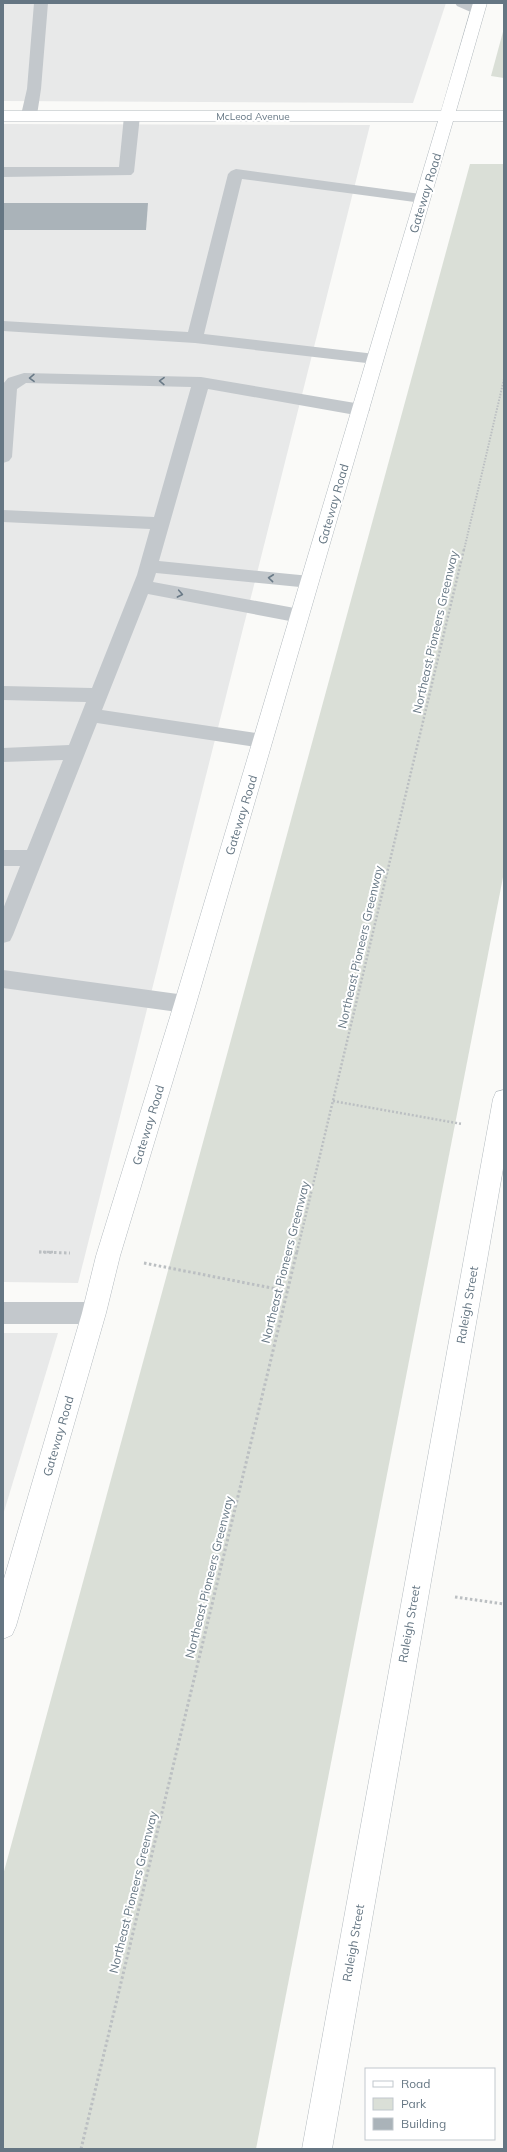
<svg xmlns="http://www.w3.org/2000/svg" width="507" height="2152" font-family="Mulish,sans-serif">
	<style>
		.built { fill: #e8e9e9 }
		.green { fill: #dadfd7 }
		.building { fill: #aab3b9 }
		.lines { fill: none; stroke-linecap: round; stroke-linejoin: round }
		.secondary-casing { stroke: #b3babf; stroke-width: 1 }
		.path-far2 { stroke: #bbbfc2; stroke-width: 2; stroke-dasharray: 1.5 1.5; stroke-linecap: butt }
		.path-far1 { stroke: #bbbfc2; stroke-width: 2.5; stroke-dasharray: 2 2; stroke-linecap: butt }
		.path { stroke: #bbbfc2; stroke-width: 3; stroke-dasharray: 2.5 2.5; stroke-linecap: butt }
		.lane { fill: #c3c8cc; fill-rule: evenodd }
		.street { fill: #c3c8cc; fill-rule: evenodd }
		.secondary { fill: #fff; fill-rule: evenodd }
		.oneway { stroke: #6a7a87 }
		.labels { text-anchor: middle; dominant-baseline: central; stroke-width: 4; stroke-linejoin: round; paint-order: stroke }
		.far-street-label { font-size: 10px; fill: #657683; stroke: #fff }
		.street-label { font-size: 12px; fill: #657683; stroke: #fff }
	</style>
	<rect width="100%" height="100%" fill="#fafaf8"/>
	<g class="built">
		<polygon points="3,3 446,3 413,103 3,101"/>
		<polygon points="3,124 370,125 78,1283 3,1282"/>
		<polygon points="3,1333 58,1333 3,1515"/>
	</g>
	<g class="green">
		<polygon points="504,28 504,78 491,76"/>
		<polygon points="470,164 504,164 504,872 256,2149 3,2149 3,1875"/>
	</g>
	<polygon class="building" points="3,203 148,203 146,230 3,230"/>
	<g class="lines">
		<g class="secondary-casing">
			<g id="secondary">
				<polygon points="473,3 487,3 456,111 504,111 504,121 453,121 196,1004 120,1256 106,1313 16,1626 12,1635 3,1639 3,1582 82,1313 96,1256 174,1004 438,121 3,121 3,111 441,111"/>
				<polygon points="504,1090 504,1163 332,2149 302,2149 493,1099 496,1092"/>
			</g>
		</g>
		<polyline class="path-far2" points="464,550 504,379"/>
		<g class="path-far1">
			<polyline points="333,1101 462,1124"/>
			<polyline points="39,1252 54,1252"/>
			<polyline points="297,1252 464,549"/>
		</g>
		<g class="path">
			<polyline points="39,1252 70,1253"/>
			<polyline points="144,1263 287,1291"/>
			<polyline points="455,1597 504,1604"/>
			<polyline points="81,2149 297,1251"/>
		</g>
		<g class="lane">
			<polygon points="34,3 48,3 41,89 37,115 34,118 24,118 21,115 27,89"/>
			<polygon points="455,3 474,3 485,10 483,13 473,13 457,6"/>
			<polygon points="132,111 137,113 140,116 134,172 131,175 3,177 3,167 119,167 124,116 127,113"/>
			<polygon points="236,169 428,195 430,198 428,201 422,203 242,179 204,334 375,354 381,355 383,359 381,363 375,364 195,343 3,331 3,321 188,332 228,174 231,171"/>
			<polygon points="24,373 201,377 361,404 367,406 370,410 367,414 361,416 208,389 159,561 310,576 317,577 319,582 317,587 310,588 156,573 153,582 300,609 307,611 309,616 307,621 300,623 148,594 102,710 263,734 270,736 273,741 270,746 263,748 97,723 13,935 10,941 3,943 3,909 20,866 3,866 3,850 27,850 63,760 3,762 3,748 69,745 86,702 3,700 3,686 92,688 137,575 150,529 3,522 3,510 154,517 191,387 26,383 17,389 12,457 9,461 3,463 3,384 8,378"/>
			<polygon points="3,970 185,995 193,998 196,1004 193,1010 185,1013 3,988"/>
		</g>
		<polygon class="street" points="3,1302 94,1302 102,1306 106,1313 102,1320 94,1324 3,1324"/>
		<use href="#secondary" class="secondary"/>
	</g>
	<defs><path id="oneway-chevron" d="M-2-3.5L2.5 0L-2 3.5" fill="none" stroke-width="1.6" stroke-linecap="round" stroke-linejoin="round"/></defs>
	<g class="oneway">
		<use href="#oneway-chevron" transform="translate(32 378) rotate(179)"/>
		<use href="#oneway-chevron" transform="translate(162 381) rotate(-179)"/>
		<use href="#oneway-chevron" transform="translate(271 578) rotate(-174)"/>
		<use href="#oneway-chevron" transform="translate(180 594) rotate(11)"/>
	</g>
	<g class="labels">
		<g class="far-street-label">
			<text x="253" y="116">McLeod Avenue</text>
		</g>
		<g class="street-label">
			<text transform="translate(425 193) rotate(-73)">Gateway Road</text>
			<text transform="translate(333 504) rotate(-74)">Gateway Road</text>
			<text transform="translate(435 632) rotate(-77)">Northeast Pioneers Greenway</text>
			<text transform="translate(241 815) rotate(-73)">Gateway Road</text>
			<text transform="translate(360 947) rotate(-77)">Northeast Pioneers Greenway</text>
			<text transform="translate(148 1125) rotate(-73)">Gateway Road</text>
			<text transform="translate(285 1262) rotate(-76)">Northeast Pioneers Greenway</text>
			<text transform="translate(467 1305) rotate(-80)">Raleigh Street</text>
			<text transform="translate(58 1436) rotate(-74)">Gateway Road</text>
			<text transform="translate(209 1577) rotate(-76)">Northeast Pioneers Greenway</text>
			<text transform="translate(409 1624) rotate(-80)">Raleigh Street</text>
			<text transform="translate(133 1892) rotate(-76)">Northeast Pioneers Greenway</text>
			<text transform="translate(353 1943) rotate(-80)">Raleigh Street</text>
		</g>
	</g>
	<rect width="507" height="2152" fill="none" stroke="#657683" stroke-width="8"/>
	<rect x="365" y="2068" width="130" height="72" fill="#ffffff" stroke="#c1c8cd"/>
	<rect x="373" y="2081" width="20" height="6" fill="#ffffff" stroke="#c1c8cd"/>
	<text x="401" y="2088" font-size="12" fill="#657683">Road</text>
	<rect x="373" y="2098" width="20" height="12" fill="#dadfd7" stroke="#c1c8cd"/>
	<text x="401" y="2108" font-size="12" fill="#657683">Park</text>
	<rect x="373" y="2118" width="20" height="12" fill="#aab3b9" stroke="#c1c8cd"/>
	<text x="401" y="2128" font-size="12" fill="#657683">Building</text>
</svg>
